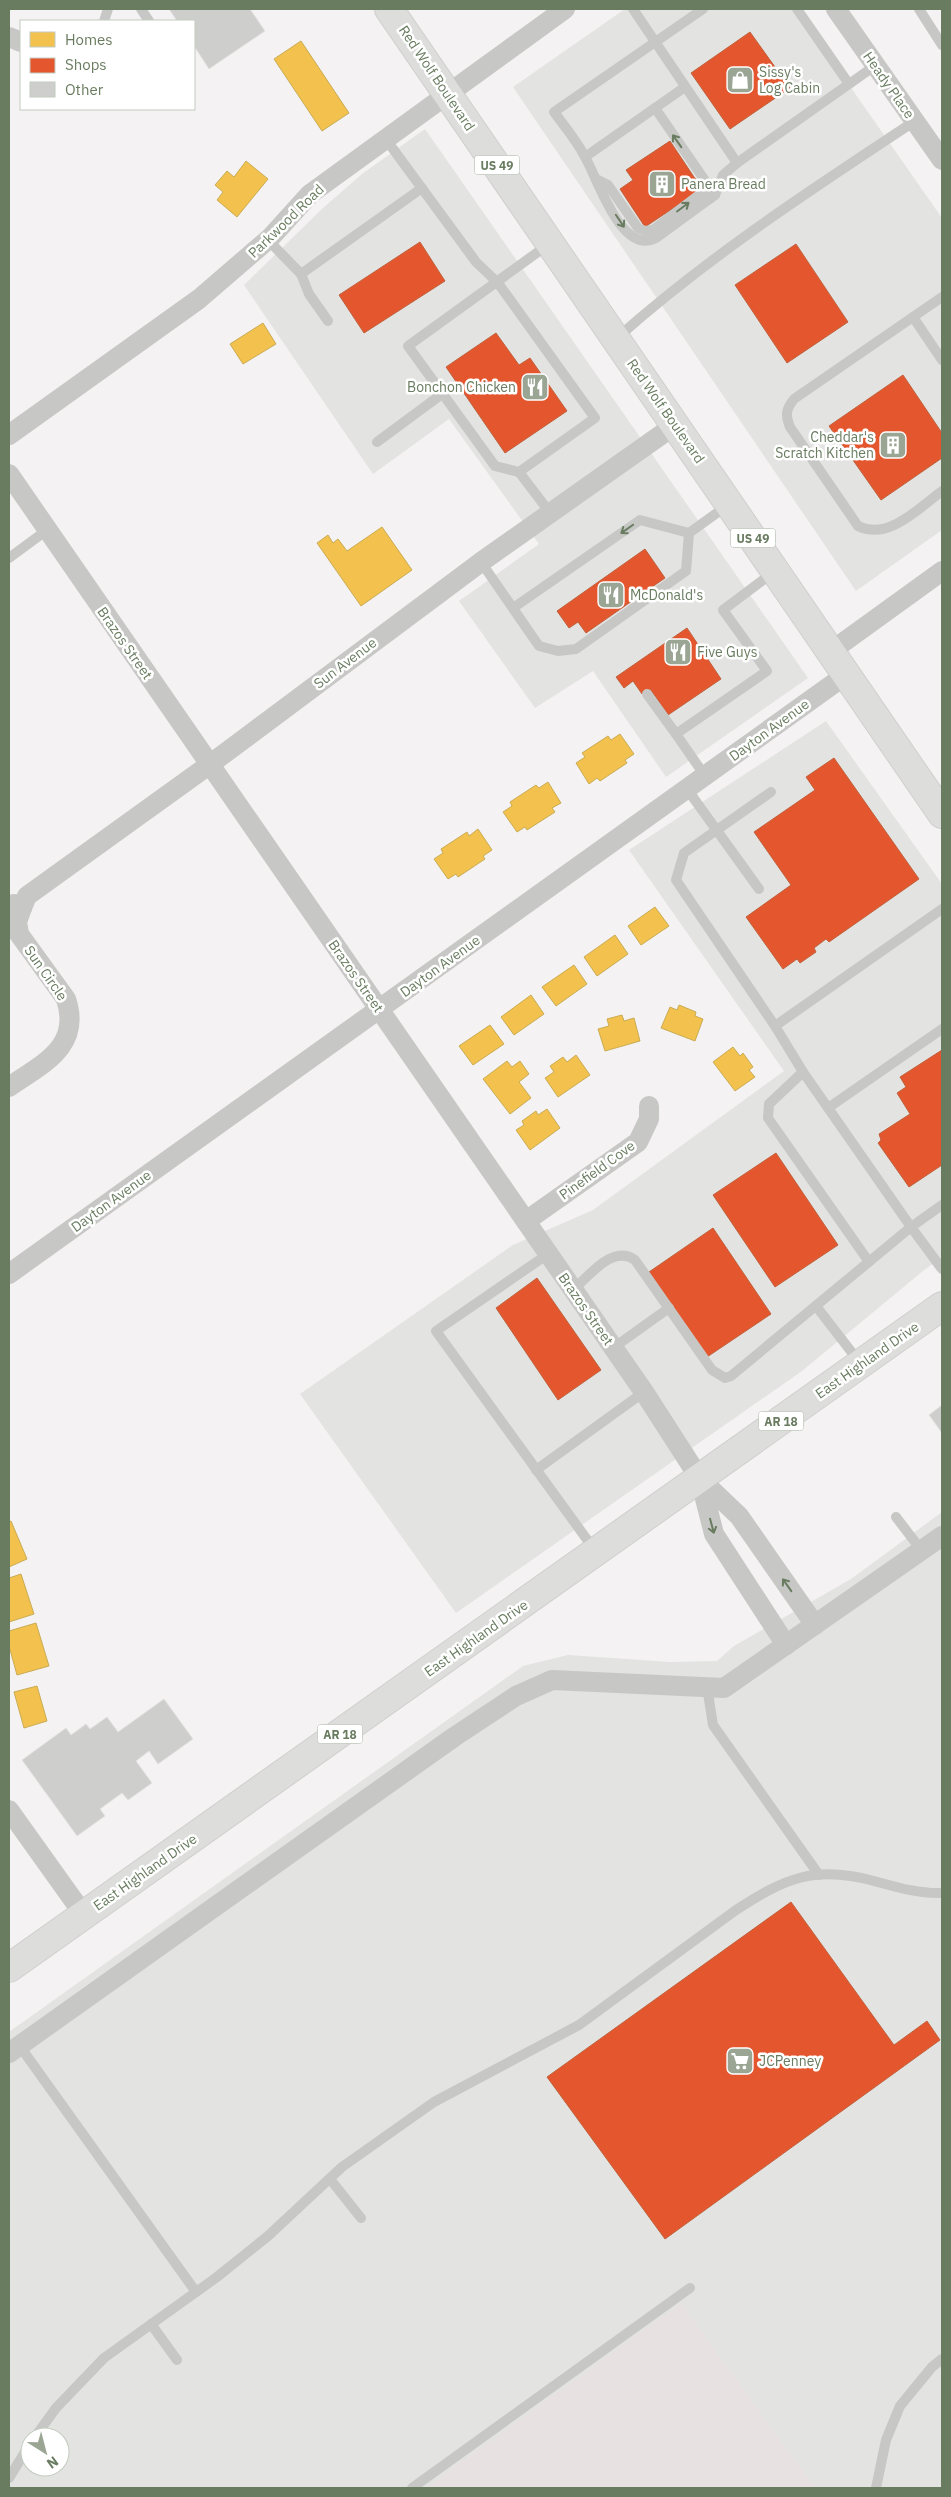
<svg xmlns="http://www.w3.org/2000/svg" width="951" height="2497" font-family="'IBM Plex Sans',sans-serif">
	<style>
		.built { fill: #e3e3e2; fill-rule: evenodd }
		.green { fill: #e7e1e2 }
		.homes { fill: #f2c14e; stroke: #c9ac53 }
		.shops { fill: #e4572e; stroke: #bf623d }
		.building { fill: #cecfcc; stroke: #e3e2e2 }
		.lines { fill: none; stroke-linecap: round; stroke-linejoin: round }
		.primary-casing { stroke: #cfcfce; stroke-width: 30 }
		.trunk-casing { stroke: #cfcfce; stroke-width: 30 }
		.service { stroke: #c7c8c6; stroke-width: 10 }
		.minor { stroke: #c7c8c6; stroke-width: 20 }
		.primary { stroke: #dddedc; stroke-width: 28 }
		.trunk { stroke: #dddedc; stroke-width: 28 }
		.oneway { stroke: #697c60 }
		.labels { text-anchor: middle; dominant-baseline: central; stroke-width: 5; stroke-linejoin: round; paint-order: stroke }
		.shield { fill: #fff; stroke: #96a390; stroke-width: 1 }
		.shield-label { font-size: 12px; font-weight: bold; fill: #697c60 }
		.poi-label { font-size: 14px; fill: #697c60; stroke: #fff; text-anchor: start }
		.street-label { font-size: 14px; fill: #697c60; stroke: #fff }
	</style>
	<rect width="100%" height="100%" fill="#f4f2f3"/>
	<g class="built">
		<polygon points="625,9 796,9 942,218 942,530 856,591 513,87"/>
		<polygon points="425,129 808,678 666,777 593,671 535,708 459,601 539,544 449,419 373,474 244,285 323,208 362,174"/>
		<polygon points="826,721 942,884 942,1257 923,1271 802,1371 456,1613 300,1394 513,1245 593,1210 784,1071 629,850"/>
		<path d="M942 1512V2488H9V2032L523 1666 568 1655 670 1662 717 1661 734 1646 851 1579ZM30 2437H60V2467H30Z"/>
	</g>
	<polygon class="green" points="681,2303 815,2488 426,2488"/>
	<g class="homes">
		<polygon points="301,41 349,113 322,131 274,59"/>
		<polygon points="246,161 268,179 237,217 217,200 223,192 215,185 227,171 234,177"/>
		<polygon points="263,323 276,344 243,364 230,344"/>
		<polygon points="382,527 412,570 361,606 317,543 328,535 333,543 338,539 347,551"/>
		<polygon points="620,734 634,754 625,760 627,763 600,781 597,778 589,784 576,763 585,757 582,753 608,736 611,740"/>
		<polygon points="548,782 561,803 552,808 555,812 527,830 525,827 517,832 503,812 512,806 510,802 536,785 539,788"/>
		<polygon points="478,829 492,850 483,856 485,859 458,877 456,874 448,879 434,859 443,853 441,849 467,832 469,836"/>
		<polygon points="655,907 669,926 641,945 628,926"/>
		<polygon points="615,935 628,954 597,976 584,957"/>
		<polygon points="574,965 587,984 556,1006 542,987"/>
		<polygon points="531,995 544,1014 514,1035 501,1017"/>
		<polygon points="679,1005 696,1012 695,1016 703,1019 695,1041 661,1028 670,1007 677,1010"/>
		<polygon points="622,1015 624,1021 634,1018 640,1041 605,1051 598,1029 609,1026 607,1019"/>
		<polygon points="490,1025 504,1044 473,1065 459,1046"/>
		<polygon points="733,1047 740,1056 743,1053 753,1067 749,1070 755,1077 735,1091 713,1062"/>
		<polygon points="576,1055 590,1075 558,1097 545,1078 554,1072 550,1066 563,1057 567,1062"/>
		<polygon points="507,1061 512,1067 520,1061 529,1074 519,1082 531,1098 510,1114 483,1079"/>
		<polygon points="547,1109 560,1128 530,1150 516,1130 524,1125 522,1121 536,1111 538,1115"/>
		<polygon points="11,1521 27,1559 9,1567 9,1522"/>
		<polygon points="21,1574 34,1614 9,1622 9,1578"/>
		<polygon points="36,1623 49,1666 17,1675 9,1646 9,1631"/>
		<polygon points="37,1686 47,1721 24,1728 14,1692"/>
	</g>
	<g class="shops">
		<polygon points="750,32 790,88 730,129 691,73"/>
		<polygon points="670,141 702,189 645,227 620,189 633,180 626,170"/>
		<polygon points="420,242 445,281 364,333 339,295"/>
		<polygon points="796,244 848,322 787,363 735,285"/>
		<polygon points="496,333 519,365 530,358 567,411 505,453 446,367"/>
		<polygon points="903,375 942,433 942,458 881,500 829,426"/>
		<polygon points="645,549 665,578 586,633 578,622 569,628 557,611"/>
		<polygon points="687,628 721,679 668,715 650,689 642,694 633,681 624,688 616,677"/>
		<polygon points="834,758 919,879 829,942 826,939 814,948 816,952 800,963 797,959 783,969 746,917 791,885 754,832 815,790 806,777"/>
		<polygon points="942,1050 942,1165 909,1187 878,1143 881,1140 879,1134 910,1114 897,1093 906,1087 900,1077"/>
		<polygon points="776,1153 838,1245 775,1287 713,1195"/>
		<polygon points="713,1228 771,1314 707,1357 649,1272"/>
		<polygon points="537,1278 601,1370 558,1400 496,1308"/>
		<polygon points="791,1902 894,2045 927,2021 940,2040 665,2239 547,2077"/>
	</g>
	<g class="building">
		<polygon points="169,9 250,9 265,31 209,69 194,46 194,21 177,21"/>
		<polygon points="942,1405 942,1433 929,1415"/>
		<polygon points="164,1699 193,1739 158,1764 149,1751 136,1761 152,1783 128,1800 122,1793 100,1809 105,1816 77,1836 22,1760 66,1728 71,1735 86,1724 90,1729 107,1717 118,1732"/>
	</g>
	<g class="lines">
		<g class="primary-casing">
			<polyline id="primary" points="9,1968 942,1306"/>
		</g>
		<g class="trunk-casing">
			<polyline id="trunk" points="389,9 942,814"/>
		</g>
		<g class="service">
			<polyline points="141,9 149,21"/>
			<polyline points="633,9 737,163"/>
			<path d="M703 9 554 112C565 127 577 141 585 157 598 179 621 256 656 238L715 195 723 175 737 163 876 65"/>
			<polyline points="797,9 849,84"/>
			<polyline points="919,9 942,45"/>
			<polyline points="104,21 108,9"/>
			<polyline points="655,108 715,195"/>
			<polyline points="385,138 476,262 498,283 595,418 519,472 551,514"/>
			<polyline points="585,157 685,87"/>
			<polyline points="596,179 608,185 638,228 645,231 653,230 699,195 711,198"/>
			<polyline points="268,240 301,274 309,294 328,321"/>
			<polyline points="301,274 422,188"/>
			<path d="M942 297 794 399C786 409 785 415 790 427L858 526C888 541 919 508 942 491"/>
			<polyline points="913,317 942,360"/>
			<path d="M617 338C709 256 812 189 915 121"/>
			<polyline points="377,442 442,394"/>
			<polyline points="519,472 495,466 408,346 549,244"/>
			<polyline points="9,558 47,530"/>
			<polyline points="481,562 539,646 558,651 576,649 686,571 689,533 728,505"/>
			<polyline points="513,608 640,520 689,533"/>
			<polyline points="647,694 676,734"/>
			<polyline points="705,776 676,734 767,671 723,610 775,571"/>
			<polyline points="687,789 759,889"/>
			<polyline points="771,792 684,853 676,880 775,1026"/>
			<polyline points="942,909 775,1026 803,1072 911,1227 942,1205"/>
			<polyline points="803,1072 769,1104 768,1118 869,1262"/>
			<polyline points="828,1108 942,1029"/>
			<polyline points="548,1254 436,1331 596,1552"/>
			<path d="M573 1290C590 1275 613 1244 635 1260L712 1370 725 1378 731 1376 911 1227 942 1269"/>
			<polyline points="816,1306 860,1363"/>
			<polyline points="613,1348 669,1308"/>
			<polyline points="536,1470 644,1392"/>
			<polyline points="896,1517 922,1551"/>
			<polyline points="707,1687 713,1725 819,1875"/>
			<polyline points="19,2045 196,2292"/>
			<polyline points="330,2179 361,2218"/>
			<polyline points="151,2324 177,2360"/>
			<path d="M35 2437 56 2408 104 2358 217 2277 268 2236 342 2167 434 2102 579 2025 736 1910C785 1878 815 1865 874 1881 896 1887 919 1894 942 1893"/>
			<polyline points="9,2478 30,2444"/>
			<polyline points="412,2488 690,2288"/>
			<polyline points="876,2488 886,2440 900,2406 932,2367 942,2359"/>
		</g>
		<g class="minor">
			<polyline points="836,9 942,160"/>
			<polyline points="9,37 21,42"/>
			<polyline points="9,435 199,299 271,237 310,194 565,9"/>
			<polyline points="9,474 644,1392 700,1479 739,1516 815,1625"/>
			<polyline points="830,652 942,571"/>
			<polyline points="22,908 27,896 209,765 481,562 675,425"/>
			<path d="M9 1087C42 1064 82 1047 66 999L19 934 17 922 22 908 14 904 10 905"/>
			<polyline points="526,1221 638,1142 649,1119 649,1106"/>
			<polyline points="9,1274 847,674"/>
			<polyline points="700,1479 714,1534 786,1645"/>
			<polyline points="9,1810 84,1915"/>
			<polyline points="9,2053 454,1737 516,1696 552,1680 724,1688 942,1536"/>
		</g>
		<use href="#primary" class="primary"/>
		<use href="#trunk" class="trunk"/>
	</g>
	<defs><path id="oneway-shaft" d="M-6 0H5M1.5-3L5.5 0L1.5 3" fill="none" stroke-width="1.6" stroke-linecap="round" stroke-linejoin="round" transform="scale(1.25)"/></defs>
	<g class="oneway">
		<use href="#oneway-shaft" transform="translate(677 141) rotate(-125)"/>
		<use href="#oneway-shaft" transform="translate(683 207) rotate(-37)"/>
		<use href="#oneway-shaft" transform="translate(620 221) rotate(56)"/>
		<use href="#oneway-shaft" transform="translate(627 529) rotate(145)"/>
		<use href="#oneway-shaft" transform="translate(712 1526) rotate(75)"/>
		<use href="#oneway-shaft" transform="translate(787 1585) rotate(-125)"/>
	</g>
	<defs>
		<g id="shop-square" transform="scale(1.4375)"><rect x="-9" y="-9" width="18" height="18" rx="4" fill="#9aa593" stroke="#fff"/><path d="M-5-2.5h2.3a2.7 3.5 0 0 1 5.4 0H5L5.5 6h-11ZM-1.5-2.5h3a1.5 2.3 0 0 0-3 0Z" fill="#fff"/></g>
		<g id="building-square" transform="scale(1.4375)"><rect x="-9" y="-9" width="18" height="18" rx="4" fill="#9aa593" stroke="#fff"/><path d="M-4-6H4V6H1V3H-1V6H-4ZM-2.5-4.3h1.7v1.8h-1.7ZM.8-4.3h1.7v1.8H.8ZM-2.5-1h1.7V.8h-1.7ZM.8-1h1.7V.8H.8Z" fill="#fff"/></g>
		<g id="restaurant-square" transform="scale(1.4375)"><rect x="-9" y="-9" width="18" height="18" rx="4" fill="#9aa593" stroke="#fff"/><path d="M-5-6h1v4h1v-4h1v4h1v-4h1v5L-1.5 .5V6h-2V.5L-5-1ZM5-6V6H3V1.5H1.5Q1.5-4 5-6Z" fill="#fff"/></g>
		<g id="supermarket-square" transform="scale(1.4375)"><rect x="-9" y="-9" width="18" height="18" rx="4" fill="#9aa593" stroke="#fff"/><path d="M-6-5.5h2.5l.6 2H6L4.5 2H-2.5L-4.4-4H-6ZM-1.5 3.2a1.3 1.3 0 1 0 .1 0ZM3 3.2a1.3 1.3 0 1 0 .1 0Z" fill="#fff"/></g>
	</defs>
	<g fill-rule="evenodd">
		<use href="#shop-square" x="740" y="80"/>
		<use href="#building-square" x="662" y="184"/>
		<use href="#restaurant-square" x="535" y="387"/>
		<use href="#building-square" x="893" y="445"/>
		<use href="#restaurant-square" x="611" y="595"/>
		<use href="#restaurant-square" x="678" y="652"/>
		<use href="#supermarket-square" x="740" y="2061"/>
	</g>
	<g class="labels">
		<g class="shield">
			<rect x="474.5" y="155.5" width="45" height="19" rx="4"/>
			<rect x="730.5" y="528.5" width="45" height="19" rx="4"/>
			<rect x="758.5" y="1411.5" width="45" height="19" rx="4"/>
			<rect x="317.5" y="1724.5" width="45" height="19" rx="4"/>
		</g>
		<g class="shield-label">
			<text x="497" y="165">US 49</text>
			<text x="753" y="538">US 49</text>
			<text x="781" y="1421">AR 18</text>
			<text x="340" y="1734">AR 18</text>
		</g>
		<g class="poi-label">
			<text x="759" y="72">Sissy's<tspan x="759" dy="16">Log Cabin</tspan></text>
			<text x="681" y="184">Panera Bread</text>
			<text x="516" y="387" text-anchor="end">Bonchon Chicken</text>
			<text x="874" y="437" text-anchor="end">Cheddar's<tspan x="874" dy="16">Scratch Kitchen</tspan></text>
			<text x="630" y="595">McDonald's</text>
			<text x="697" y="652">Five Guys</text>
			<text x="759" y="2061">JCPenney</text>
		</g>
		<g class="street-label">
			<text transform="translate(437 78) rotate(56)">Red Wolf Boulevard</text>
			<text transform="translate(889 85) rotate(55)">Heady Place</text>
			<text transform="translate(286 221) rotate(-44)">Parkwood Road</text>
			<text transform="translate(666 411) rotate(55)">Red Wolf Boulevard</text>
			<text transform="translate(125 643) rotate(55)">Brazos Street</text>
			<text transform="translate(345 663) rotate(-37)">Sun Avenue</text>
			<text transform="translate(769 730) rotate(-36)">Dayton Avenue</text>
			<text transform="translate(440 966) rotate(-36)">Dayton Avenue</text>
			<text transform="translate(46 973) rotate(55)">Sun Circle</text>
			<text transform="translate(356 976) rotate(55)">Brazos Street</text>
			<text transform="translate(597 1170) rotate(-36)">Pinefield Cove</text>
			<text transform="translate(111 1201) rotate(-36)">Dayton Avenue</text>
			<text transform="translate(586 1309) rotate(55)">Brazos Street</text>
			<text transform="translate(867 1360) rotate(-35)">East Highland Drive</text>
			<text transform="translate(476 1638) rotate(-35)">East Highland Drive</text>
			<text transform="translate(145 1872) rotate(-35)">East Highland Drive</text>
		</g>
	</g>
	<rect width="951" height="2497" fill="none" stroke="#697c60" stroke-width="20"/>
	<rect x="20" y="20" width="175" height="90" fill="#ffffff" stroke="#c3cbbf"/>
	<rect x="30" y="32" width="25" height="15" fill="#f2c14e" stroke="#c3cbbf"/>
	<text x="65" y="45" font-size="15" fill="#697c60">Homes</text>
	<rect x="30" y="58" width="25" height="15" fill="#e4572e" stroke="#c3cbbf"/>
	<text x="65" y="70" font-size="15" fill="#697c60">Shops</text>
	<rect x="30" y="82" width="25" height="15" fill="#cecfcc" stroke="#c3cbbf"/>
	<text x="65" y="95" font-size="15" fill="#697c60">Other</text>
	<g transform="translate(45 2452) rotate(144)"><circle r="24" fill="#ffffff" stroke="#c3cbbf"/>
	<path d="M0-4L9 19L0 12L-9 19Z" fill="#9aa593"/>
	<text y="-8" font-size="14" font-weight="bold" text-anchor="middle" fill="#697c60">N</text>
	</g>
</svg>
